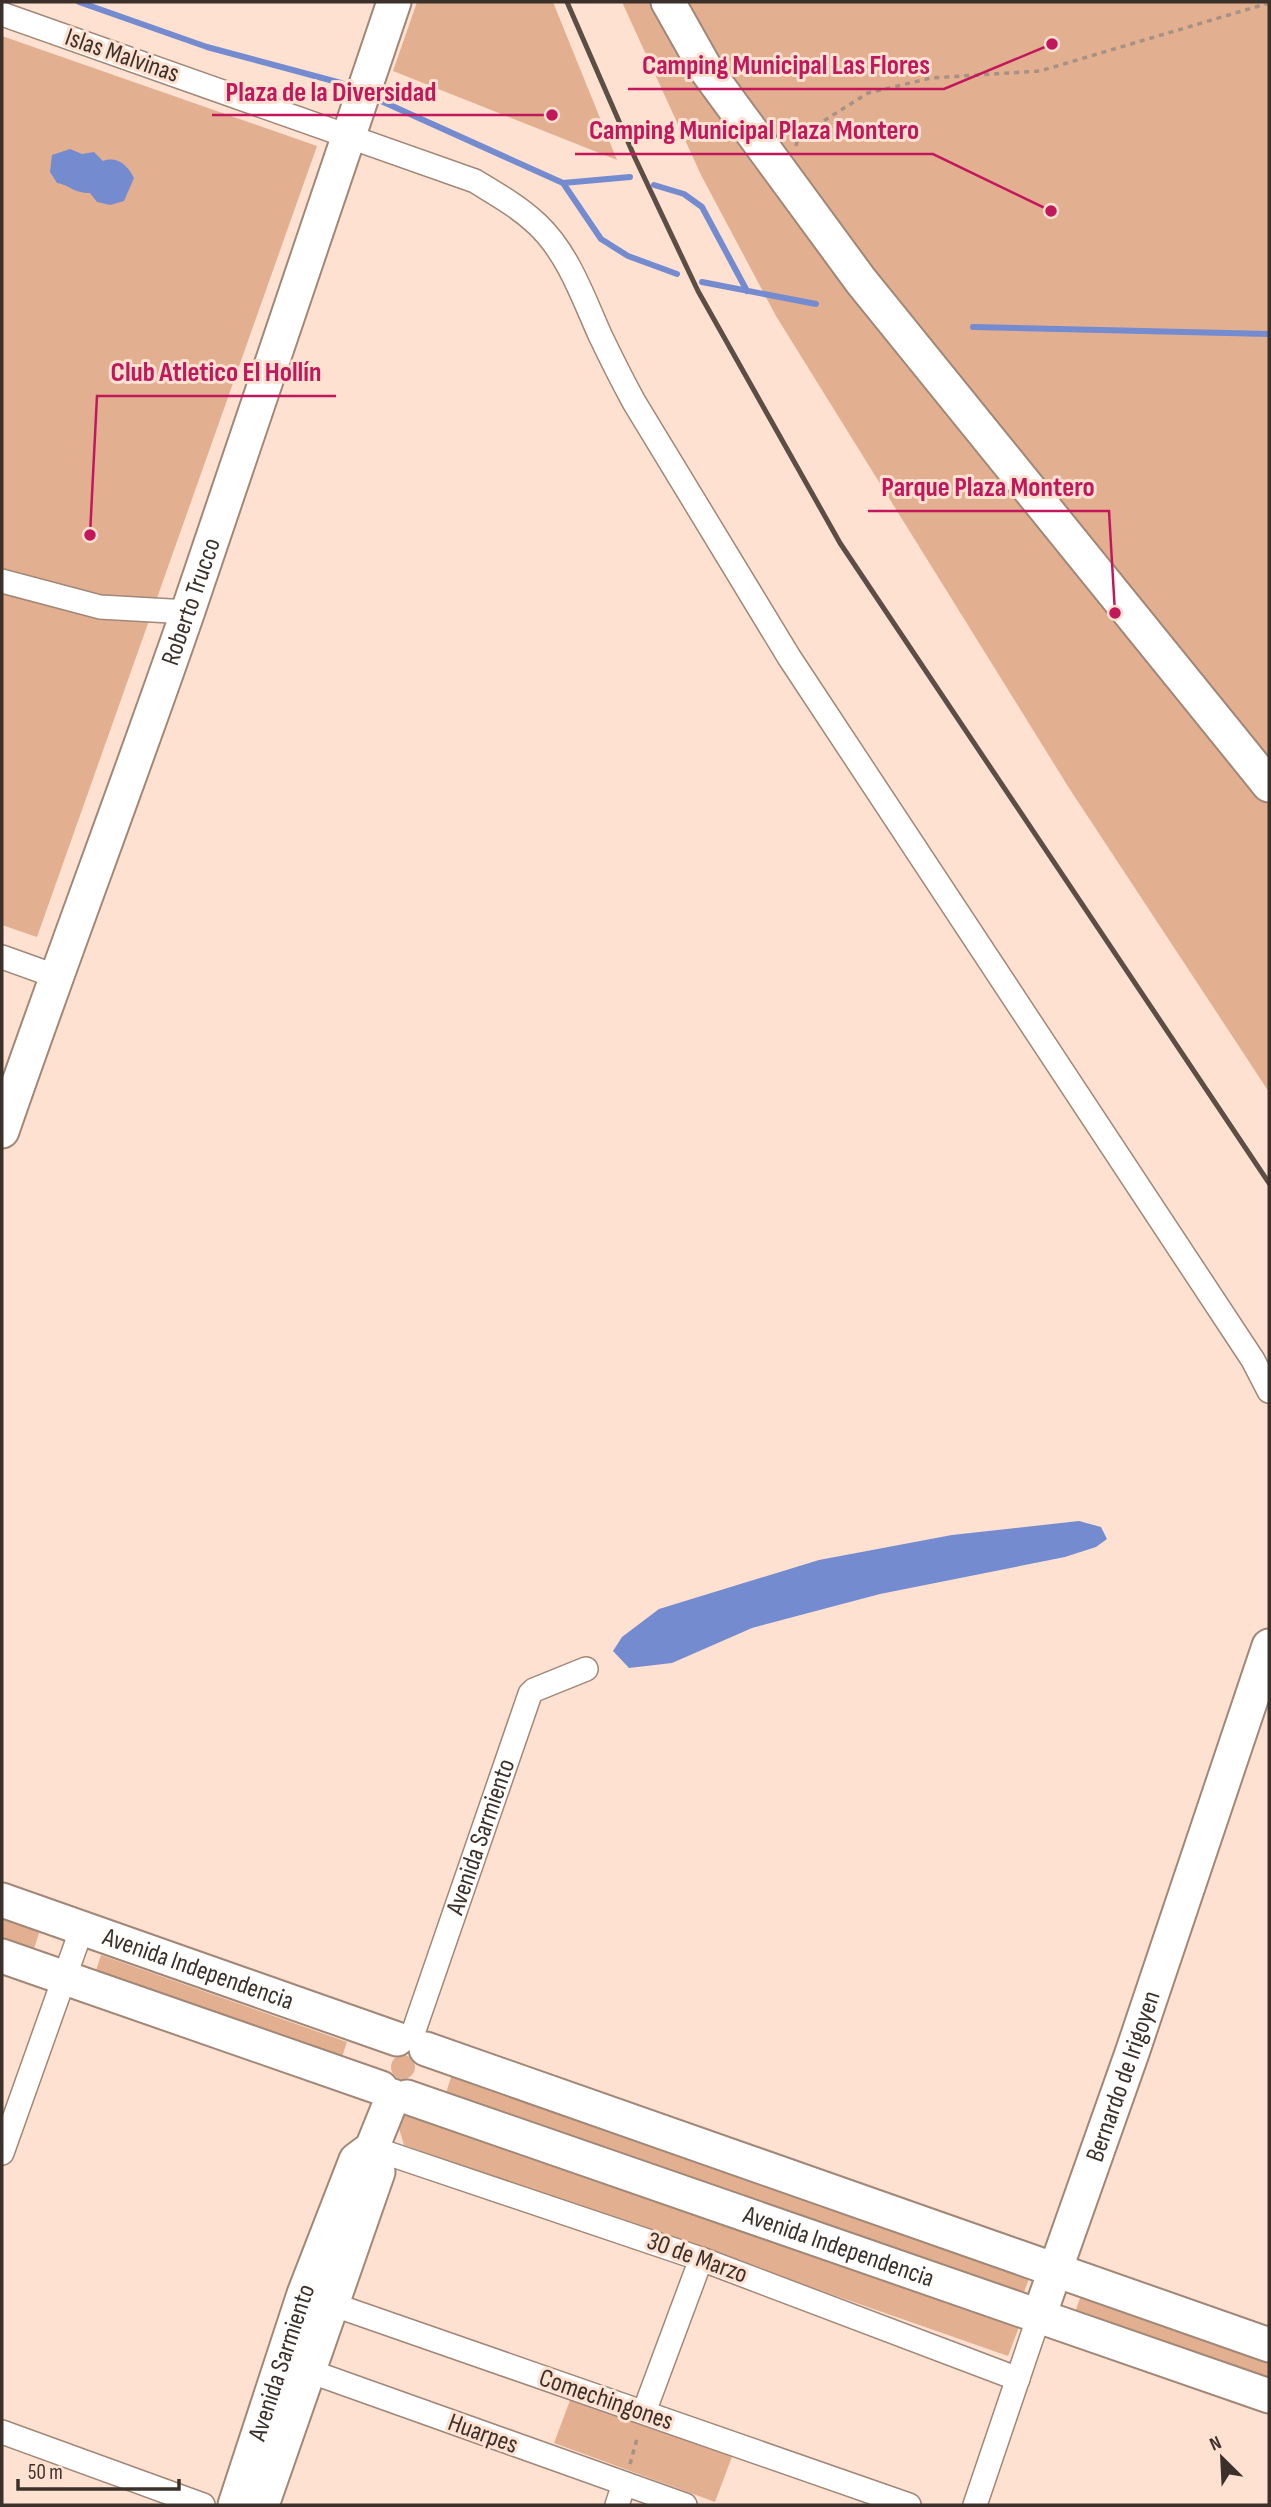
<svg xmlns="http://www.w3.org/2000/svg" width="1271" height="2507" font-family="'Sofia Sans Condensed',sans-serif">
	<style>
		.green { fill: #e2b090 }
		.water { fill: #748bd0 }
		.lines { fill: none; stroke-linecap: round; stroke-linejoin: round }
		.stream { stroke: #748bd0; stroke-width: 6 }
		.street-casing { stroke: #a18777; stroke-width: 26 }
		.secondary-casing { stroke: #a18777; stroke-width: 37 }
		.path { stroke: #a69184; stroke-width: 3.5; stroke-dasharray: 5 5; stroke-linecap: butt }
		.street { stroke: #fff; stroke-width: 23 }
		.secondary { stroke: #fff; stroke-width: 33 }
		.rail { stroke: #5c4e45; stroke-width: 5 }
		.labels { text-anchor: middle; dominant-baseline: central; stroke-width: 6; stroke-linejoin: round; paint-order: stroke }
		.street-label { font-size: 26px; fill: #3c312a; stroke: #fee1d0 }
		.leader { fill: none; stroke: #c2185b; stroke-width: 2.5 }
		.callout-dot { fill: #c2185b; stroke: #fee1d0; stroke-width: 2.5 }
		.callout-label { font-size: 28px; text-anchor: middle; font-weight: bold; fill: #c2185b; stroke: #fee1d0; stroke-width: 6; stroke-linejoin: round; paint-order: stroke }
	</style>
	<rect width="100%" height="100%" fill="#fee1d0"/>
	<g class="green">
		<polygon points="417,2 553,2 617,160 393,71"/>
		<polygon points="622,2 1269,2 1269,1092 1069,788 776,316 701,175"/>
		<polygon points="2,36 317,146 37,937 2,925"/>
		<polygon points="2,1917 40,1930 34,1949 2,1938"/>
		<polygon points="101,1955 347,2042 341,2060 95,1974"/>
		<circle cx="403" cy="2067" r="12"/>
		<polygon points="452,2074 1030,2276 1023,2295 446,2093"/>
		<polygon points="404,2108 1022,2319 1008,2356 404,2145 398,2125"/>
		<polygon points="1082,2293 1269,2359 1269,2380 1075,2312"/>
		<polygon points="572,2395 733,2454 715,2502 554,2443"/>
	</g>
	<g class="water">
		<path d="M70 149 82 154 94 152 103 161C118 156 127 165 134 178L124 201 110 205 97 202 90 193C73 193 72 186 57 183L50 172 52 155Z"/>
		<polygon points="1079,1521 1101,1527 1107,1539 1096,1547 1065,1557 880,1594 752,1628 672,1663 629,1668 613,1651 622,1637 659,1609 819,1560 952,1535"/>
	</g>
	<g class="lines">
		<g class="stream">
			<polyline points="79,2 207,47 341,83 354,89"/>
			<polyline points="370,96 563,183 601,239 628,256 677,274"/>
			<polyline points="563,183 630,177"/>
			<polyline points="654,185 684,194 702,207 747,291"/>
			<polyline points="702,282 816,304"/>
			<polyline points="973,327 1269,334"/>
		</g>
		<g class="street-casing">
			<g id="street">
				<path d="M2 14 475 181C496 194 518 206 537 224 568 253 583 297 600 335 611 358 622 380 634 402L789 657 1253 1360 1269 1391"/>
				<polyline points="2,581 100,607 188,612"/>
				<polyline points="2,957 55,976"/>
				<path id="s1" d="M411 2039 530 1694 534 1690 586 1669"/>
				<polyline points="372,2148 701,2259 1018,2379"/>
				<polyline points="2,2153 82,1928"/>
				<polyline points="320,2300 909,2505"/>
				<polyline points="295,2366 685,2505"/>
				<polyline points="644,2412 701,2259"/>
				<polyline points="2,2432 203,2505"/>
				<polyline points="617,2505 624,2484"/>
				<polyline points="975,2505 1039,2316"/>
			</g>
		</g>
		<g class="secondary-casing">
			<g id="secondary">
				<polyline points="668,2 707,71 861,281 1269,785"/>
				<path id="s2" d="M2 1131C62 957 128 785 188 611 258 408 324 204 394 2"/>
				<path id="s3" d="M2 1900 397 2039"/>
				<polyline points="2,1956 381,2088"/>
				<polyline points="426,2049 1269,2345"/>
				<path id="s4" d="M407 2097 1269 2396"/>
				<path id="s5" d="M1039 2316 1132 2053 1269 1646"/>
				<path id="s6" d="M235 2505 304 2294 356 2160 372 2148 393 2096"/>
				<polyline points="262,2505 378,2172 372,2148"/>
			</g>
		</g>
		<g class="path">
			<polyline points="796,146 798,137 868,93 931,78 1040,71 1269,3"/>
			<polyline points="630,2464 638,2435"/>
		</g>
		<use href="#street" class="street"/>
		<use href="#secondary" class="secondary"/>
		<polyline class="rail" points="567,2 635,158 698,291 840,543 1269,1183"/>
	</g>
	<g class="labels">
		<g class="street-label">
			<text transform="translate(122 56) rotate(19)">Islas Malvinas</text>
			<text stroke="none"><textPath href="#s2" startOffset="562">Roberto Trucco</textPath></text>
			<text stroke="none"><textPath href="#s1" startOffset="214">Avenida Sarmiento</textPath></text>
			<text stroke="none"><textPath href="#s3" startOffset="208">Avenida Independencia</textPath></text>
			<text stroke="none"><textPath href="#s5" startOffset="254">Bernardo de Irigoyen</textPath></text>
			<text stroke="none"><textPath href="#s4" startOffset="457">Avenida Independencia</textPath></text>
			<text transform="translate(697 2258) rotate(20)">30 de Marzo</text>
			<text stroke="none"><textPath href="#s6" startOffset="150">Avenida Sarmiento</textPath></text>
			<text transform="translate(606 2400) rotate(19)">Comechingones</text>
			<text transform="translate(483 2434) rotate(20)">Huarpes</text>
		</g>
	</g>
	<path class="leader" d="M1052 44L944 89H628M552 115L450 115H212M1051 211L933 154H575M90 535L97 396H336M1115 613L1109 511H868"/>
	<g class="callout-dot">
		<circle cx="1052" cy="44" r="7"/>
		<circle cx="552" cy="115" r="7"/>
		<circle cx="1051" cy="211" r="7"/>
		<circle cx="90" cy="535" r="7"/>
		<circle cx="1115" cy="613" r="7"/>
	</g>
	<g class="callout-label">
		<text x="786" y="74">Camping Municipal Las Flores</text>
		<text x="331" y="101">Plaza de la Diversidad</text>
		<text x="754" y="139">Camping Municipal Plaza Montero</text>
		<text x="216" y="381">Club Atletico El Hollín</text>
		<text x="988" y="496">Parque Plaza Montero</text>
	</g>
	<rect width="1271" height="2507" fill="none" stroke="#3c312a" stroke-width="7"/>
	<g transform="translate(1222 2458) rotate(336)" stroke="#fee1d0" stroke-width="5" paint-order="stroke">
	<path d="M0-5L12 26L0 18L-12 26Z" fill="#3c312a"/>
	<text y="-10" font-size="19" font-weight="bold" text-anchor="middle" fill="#3c312a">N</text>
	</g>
	<path d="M18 2479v10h161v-10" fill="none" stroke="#3c312a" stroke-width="3.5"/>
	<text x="28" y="2479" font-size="21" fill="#3c312a" stroke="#fee1d0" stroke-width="5" paint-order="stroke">50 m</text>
</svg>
